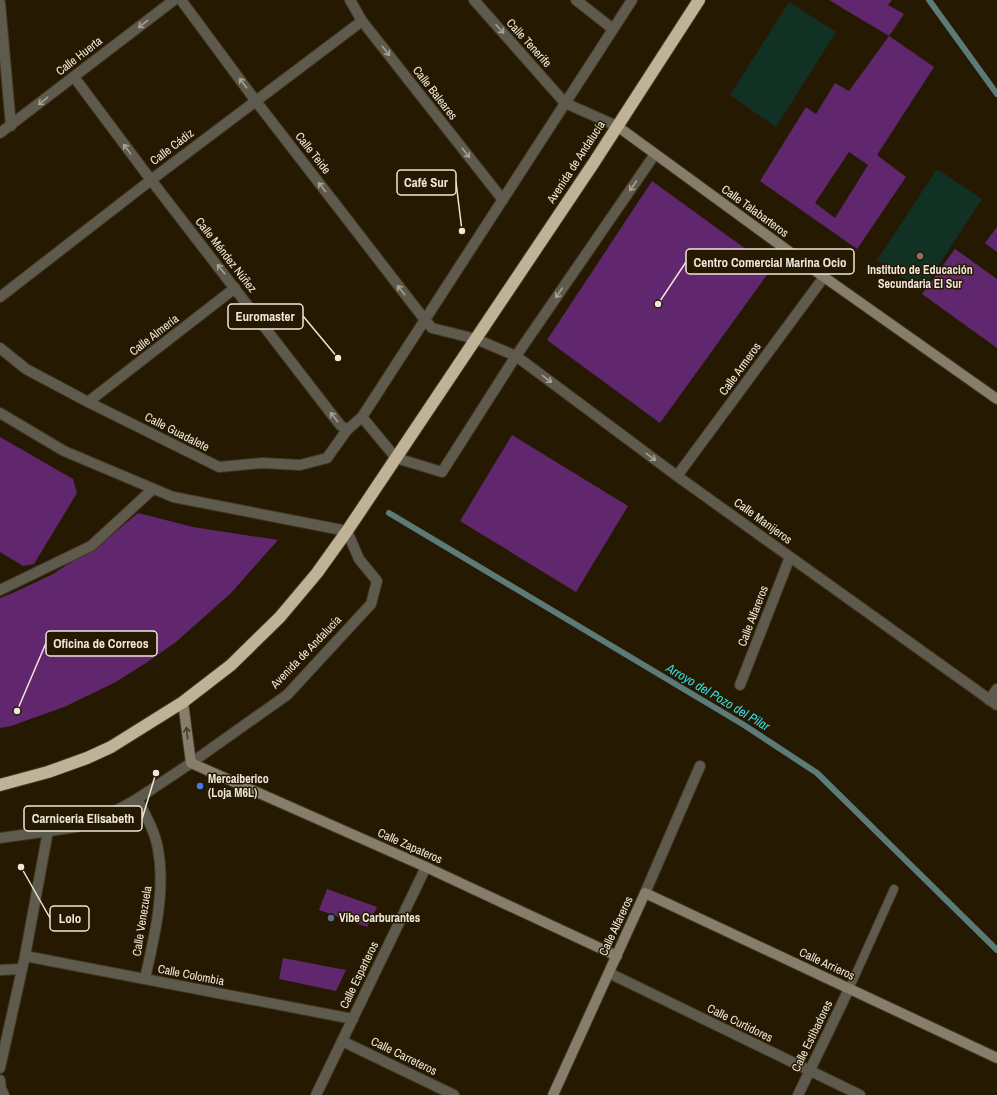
<svg xmlns="http://www.w3.org/2000/svg" width="997" height="1095" font-family="'Archivo Narrow',sans-serif">
	<style>
		.green { fill: #103124 }
		.lines { fill: none; stroke-linecap: round; stroke-linejoin: round }
		.stream { stroke: #5c7b78; stroke-width: 6 }
		.building { fill: #60276e; fill-rule: evenodd }
		.lane-casing { stroke: #413620; stroke-width: 10 }
		.street-casing { stroke: #413620; stroke-width: 12 }
		.secondary-casing { stroke: #413620; stroke-width: 12 }
		.highway-casing { stroke: #413620; stroke-width: 14 }
		.lane { stroke: #5f5a4e; stroke-width: 8 }
		.street { stroke: #5f5a4e; stroke-width: 10 }
		.secondary { stroke: #867d6b; stroke-width: 10 }
		.highway { stroke: #bfb296; stroke-width: 12 }
		.oneway { stroke: #a7a094 }
		.oneway2 { stroke: #473c27 }
		.education-dot { fill: #8d6e63; stroke: #251902; stroke-width: 1.5 }
		.shop-dot { fill: #3f7fe0; stroke: #251902; stroke-width: 1.5 }
		.service-dot { fill: #5c6f8a; stroke: #251902; stroke-width: 1.5 }
		.labels { text-anchor: middle; dominant-baseline: central; stroke-width: 3; stroke-linejoin: round; paint-order: stroke }
		.street-label { font-size: 12px; fill: #efe7d9; stroke: #251902 }
		.poi-label { font-size: 12px; font-weight: bold; fill: #efe7d9; stroke: #251902; text-anchor: start }
		.water-label { font-size: 13px; font-style: italic; fill: #37dae0; stroke: #251902 }
		.leader { fill: none; stroke: #efe7d9; stroke-width: 1.5 }
		.callout-dot { fill: #efe7d9; stroke: #251902; stroke-width: 1.5 }
		.callout { fill: #251902; stroke: #efe7d9; stroke-width: 1.5 }
		.callout-label { font-size: 13px; text-anchor: middle; font-weight: bold; fill: #efe7d9 }
	</style>
	<rect width="100%" height="100%" fill="#251902"/>
	<g class="green">
		<polygon points="789,2 836,32 776,127 730,95"/>
		<polygon points="937,169 982,199 922,291 877,260"/>
	</g>
	<g class="lines">
		<g class="stream">
			<polyline points="929,0 997,94"/>
			<polyline points="389,513 744,725 817,773 997,950"/>
		</g>
	</g>
	<g class="building">
		<polygon points="829,0 892,0 888,5 904,14 889,36"/>
		<path d="M889 36 934 67 877 155 906 177 857 249 760 181 806 107 816 114 835 83 849 91ZM849 152 868 165 835 218 815 203Z"/>
		<polygon points="652,181 772,268 660,423 547,340"/>
		<polygon points="997,227 997,252 985,243"/>
		<polygon points="955,249 997,279 997,348 922,294"/>
		<polygon points="512,435 628,506 576,592 460,521"/>
		<polygon points="0,437 73,479 77,493 34,564 23,566 0,552"/>
		<polygon points="138,513 193,527 278,540 231,593 176,642 146,663 114,683 64,707 11,726 0,728 0,598 15,592 53,574 108,538"/>
		<polygon points="327,889 377,907 367,927 319,910"/>
		<polygon points="283,958 346,970 336,991 279,979"/>
	</g>
	<g class="lines">
		<g class="lane-casing">
			<polyline id="lane" points="849,989 894,889"/>
		</g>
		<g class="street-casing">
			<g id="street">
				<polyline points="181,0 255,100 425,320 432,328 476,339 516,356 677,476 997,705"/>
				<polyline points="350,0 362,21 503,200"/>
				<polyline points="474,0 565,103 617,126"/>
				<polyline points="576,0 613,29"/>
				<polyline points="632,0 362,417 396,458 442,472 516,356 655,154"/>
				<polyline points="0,3 11,126"/>
				<polyline points="74,77 151,180 340,425 347,430 362,417"/>
				<polyline points="0,133 174,0"/>
				<polyline points="0,297 151,180 362,21"/>
				<polyline points="0,348 26,369 88,402 219,467 262,463 300,465 327,458 347,430"/>
				<polyline points="88,402 235,288"/>
				<polyline points="0,413 64,451 173,497 347,531 359,559 377,581 371,604 287,695 191,763 137,799 110,814 77,827 0,838"/>
				<polyline points="677,476 824,277"/>
				<polyline points="0,590 91,546 153,489"/>
				<polyline points="740,685 790,557"/>
				<polyline points="989,700 997,689"/>
				<path d="M137 799C145 814 155 831 158 849 166 892 154 937 145 979"/>
				<polyline points="645,893 700,766"/>
				<polyline points="25,956 353,1019"/>
				<polyline points="0,970 22,969"/>
				<polyline points="609,973 860,1095"/>
				<polyline points="342,1041 454,1095"/>
				<polyline points="0,1068 25,956 48,831"/>
				<polyline points="0,1080 1,1089 4,1095"/>
				<polyline points="316,1095 426,867"/>
				<polyline points="798,1095 849,989"/>
			</g>
		</g>
		<g class="secondary-casing">
			<g id="secondary">
				<polyline points="617,126 824,277 997,399"/>
				<polyline points="183,702 191,763 426,867 617,956"/>
				<polyline points="553,1095 645,893 997,1058"/>
			</g>
		</g>
		<g class="highway-casing">
			<polyline id="highway" points="0,785 48,772 87,758 111,747 183,702 231,665 280,617 317,573 347,531 593,164 699,0"/>
		</g>
		<use href="#lane" class="lane"/>
		<use href="#street" class="street"/>
		<use href="#secondary" class="secondary"/>
		<use href="#highway" class="highway"/>
	</g>
	<defs><path id="oneway-shaft" d="M-6 0H5M1.5-3L5.5 0L1.5 3" fill="none" stroke-width="1.6" stroke-linecap="round" stroke-linejoin="round"/></defs>
	<g class="oneway">
		<use href="#oneway-shaft" transform="translate(143 24) rotate(142)"/>
		<use href="#oneway-shaft" transform="translate(500 29) rotate(48)"/>
		<use href="#oneway-shaft" transform="translate(386 51) rotate(52)"/>
		<use href="#oneway-shaft" transform="translate(243 83) rotate(-127)"/>
		<use href="#oneway-shaft" transform="translate(43 101) rotate(142)"/>
		<use href="#oneway-shaft" transform="translate(127 149) rotate(-127)"/>
		<use href="#oneway-shaft" transform="translate(466 153) rotate(52)"/>
		<use href="#oneway-shaft" transform="translate(633 186) rotate(124)"/>
		<use href="#oneway-shaft" transform="translate(322 187) rotate(-128)"/>
		<use href="#oneway-shaft" transform="translate(221 269) rotate(-128)"/>
		<use href="#oneway-shaft" transform="translate(401 290) rotate(-128)"/>
		<use href="#oneway-shaft" transform="translate(559 293) rotate(124)"/>
		<use href="#oneway-shaft" transform="translate(547 379) rotate(37)"/>
		<use href="#oneway-shaft" transform="translate(334 417) rotate(-128)"/>
		<use href="#oneway-shaft" transform="translate(651 457) rotate(37)"/>
	</g>
	<use class="oneway2" href="#oneway-shaft" transform="translate(187 733) rotate(-97)"/>
	<circle class="education-dot" cx="920" cy="256" r="4"/>
	<circle class="shop-dot" cx="200" cy="786" r="4"/>
	<circle class="service-dot" cx="331" cy="918" r="4"/>
	<g class="labels">
		<g class="street-label">
			<text transform="translate(529 43) rotate(48)">Calle Tenerife</text>
			<text transform="translate(79 56) rotate(-38)">Calle Huerta</text>
			<text transform="translate(435 93) rotate(52)">Calle Baleares</text>
			<text transform="translate(172 147) rotate(-37)">Calle Cádiz</text>
			<text transform="translate(313 153) rotate(52)">Calle Teide</text>
			<text transform="translate(576 162) rotate(-57)">Avenida de Andalucía</text>
			<text transform="translate(755 211) rotate(36)">Calle Talabarteros</text>
			<text transform="translate(226 255) rotate(52)">Calle Méndez Núñez</text>
			<text transform="translate(154 335) rotate(-38)">Calle Almería</text>
			<text transform="translate(740 369) rotate(-54)">Calle Armeros</text>
			<text transform="translate(177 432) rotate(27)">Calle Guadalete</text>
			<text transform="translate(763 521) rotate(36)">Calle Manijeros</text>
			<text transform="translate(753 616) rotate(-69)">Calle Alfareros</text>
			<text transform="translate(306 652) rotate(-46)">Avenida de Andalucía</text>
			<text transform="translate(410 846) rotate(24)">Calle Zapateros</text>
			<text transform="translate(142 921) rotate(-81)">Calle Venezuela</text>
			<text transform="translate(616 926) rotate(-65)">Calle Alfareros</text>
			<text transform="translate(827 964) rotate(25)">Calle Arrieros</text>
			<text transform="translate(191 975) rotate(11)">Calle Colombia</text>
			<text transform="translate(359 975) rotate(-64)">Calle Esparteros</text>
			<text transform="translate(740 1023) rotate(26)">Calle Curtidores</text>
			<text transform="translate(812 1036) rotate(-64)">Calle Estibadores</text>
			<text transform="translate(404 1056) rotate(26)">Calle Carreteros</text>
		</g>
		<g class="poi-label">
			<text x="920" y="270" text-anchor="middle">Instituto de Educación<tspan x="920" dy="14">Secundaria El Sur</tspan></text>
			<text x="208" y="779">Mercaiberico<tspan x="208" dy="14">(Loja M6L)</tspan></text>
			<text x="339" y="918">Vibe Carburantes</text>
		</g>
		<g class="water-label">
			<text transform="translate(718 697) rotate(31)">Arroyo del Pozo del Pilar</text>
		</g>
	</g>
	<path class="leader" d="M462 231L456 182M658 304L686 262M338 358L303 316M17 711L46 643M156 773L142 819M21 867L50 918"/>
	<g class="callout-dot">
		<circle cx="462" cy="231" r="4"/>
		<circle cx="658" cy="304" r="4"/>
		<circle cx="338" cy="358" r="4"/>
		<circle cx="17" cy="711" r="4"/>
		<circle cx="156" cy="773" r="4"/>
		<circle cx="21" cy="867" r="4"/>
	</g>
	<g class="callout">
		<rect x="397" y="170" width="59" height="25" rx="4"/>
		<rect x="686" y="249" width="168" height="25" rx="4"/>
		<rect x="228" y="304" width="75" height="25" rx="4"/>
		<rect x="46" y="631" width="111" height="25" rx="4"/>
		<rect x="24" y="806" width="118" height="25" rx="4"/>
		<rect x="50" y="906" width="39" height="25" rx="4"/>
	</g>
	<g class="callout-label">
		<text x="426" y="187">Café Sur</text>
		<text x="770" y="267">Centro Comercial Marina Ocio</text>
		<text x="265" y="321">Euromaster</text>
		<text x="101" y="648">Oficina de Correos</text>
		<text x="83" y="823">Carniceria Elisabeth</text>
		<text x="70" y="923">Lolo</text>
	</g>
</svg>
